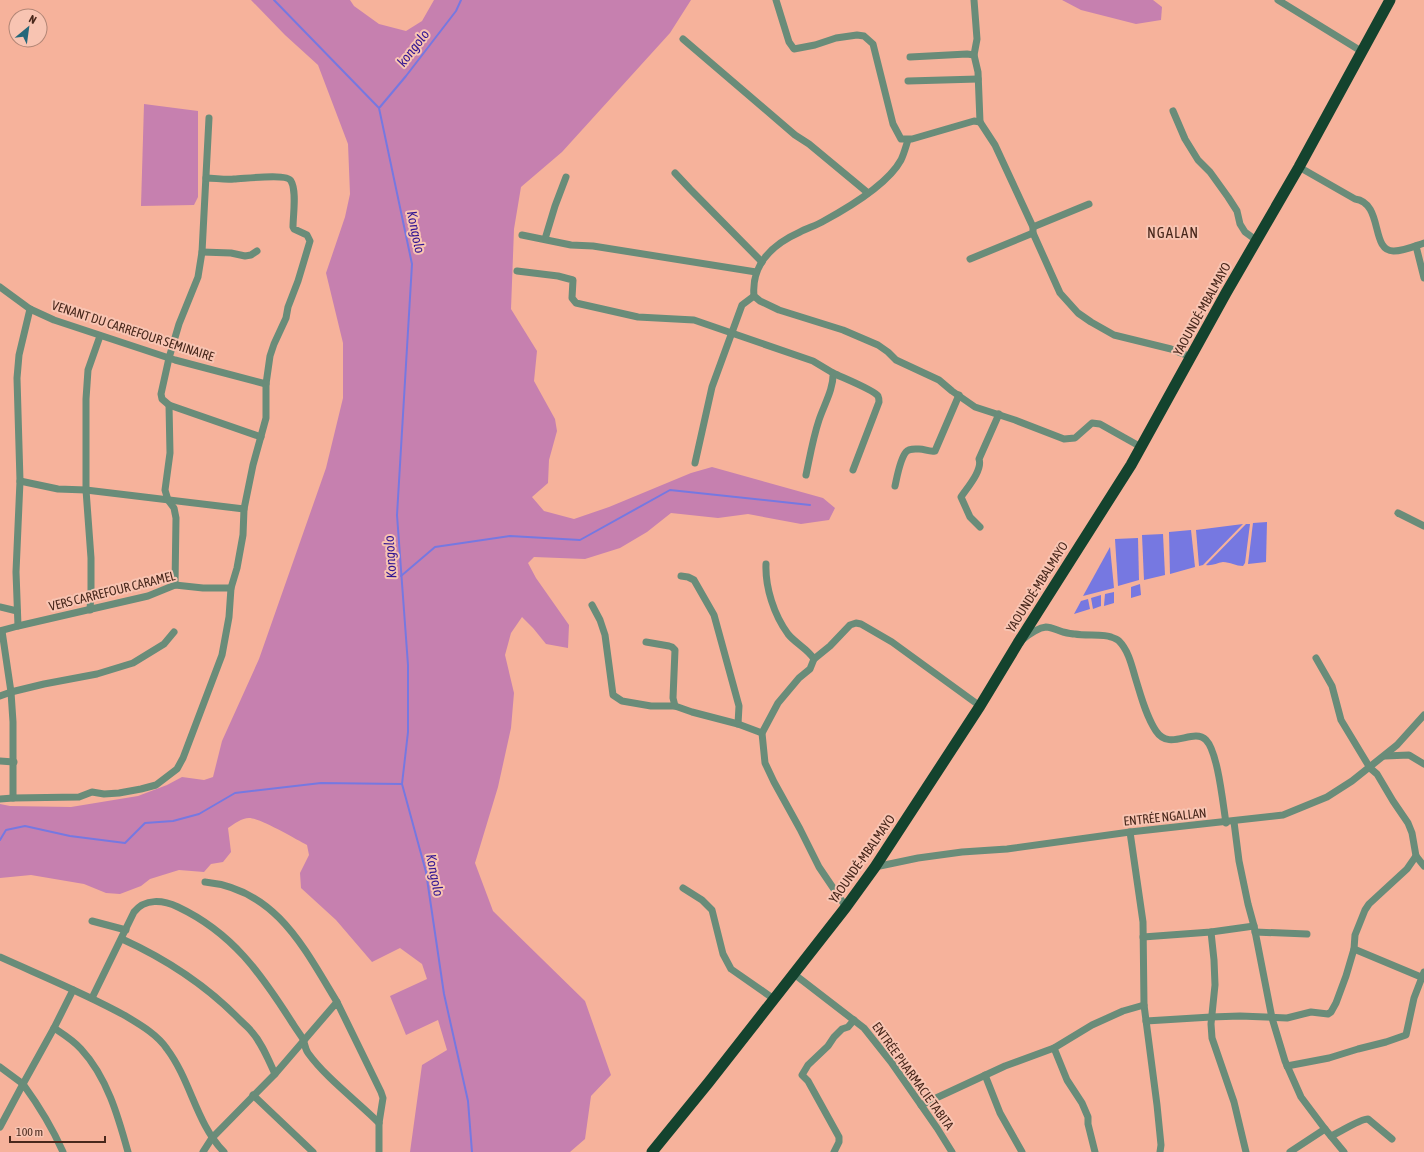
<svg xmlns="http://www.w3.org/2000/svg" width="1424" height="1152" font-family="'Asap Condensed',sans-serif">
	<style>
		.green { fill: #c680af }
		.water { fill: #7678e1 }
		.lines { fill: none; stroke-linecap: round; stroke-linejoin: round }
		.stream { stroke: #7678e1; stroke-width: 2 }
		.minor { stroke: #698c79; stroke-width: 7 }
		.highway { stroke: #14432e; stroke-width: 11 }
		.labels { text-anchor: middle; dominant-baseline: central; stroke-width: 4; stroke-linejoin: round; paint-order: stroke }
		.street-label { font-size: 13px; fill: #49281c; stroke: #f8c4b2 }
		.water-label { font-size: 14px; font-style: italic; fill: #301492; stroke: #f8c4b2 }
		.quarter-label { font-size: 15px; letter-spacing: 1px; fill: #49281c; stroke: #f8c4b2 }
	</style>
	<rect width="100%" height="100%" fill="#f6b29b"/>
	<g class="green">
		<path d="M251 0H350L354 6 379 24 406 31 422 21 434 0H691L670 33 562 152 521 187 514 229 511 309 537 351 534 381 555 419 557 431 549 460 548 483 532 497 544 511 574 519 609 507 691 473 712 467 823 498 835 508 829 520 801 524 748 514 718 518 671 513 647 532 620 548 585 559 534 557 528 563 536 578 569 625 568 648 546 644 533 628 522 617 511 633 505 655 514 693 511 728 498 787 475 863 493 911 585 1001 611 1075 591 1096 585 1139 570 1152H410L422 1065 447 1050 438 1020 406 1035 390 996 427 979 422 964 400 948 372 962 336 920 301 888 300 873 309 855 307 845C295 839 260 818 249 818 242 818 234 824 228 828L231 852 223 862 211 864 204 872 179 870 150 879 141 886 120 894 106 893 84 884 31 875 0 878V804L10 806 71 807 138 796 167 785 182 777 204 780 213 777 222 741 259 659 326 468 343 398V343L326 273 345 217 350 194 348 144 318 65 285 35Z"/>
		<polygon points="1062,0 1153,0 1162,7 1161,20 1136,24 1081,10"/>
		<polygon points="144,104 198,111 198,197 194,205 141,206"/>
	</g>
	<g class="water">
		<polygon points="1267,522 1266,562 1248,564 1253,523"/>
		<polygon points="1243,524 1203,565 1199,566 1196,530"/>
		<path d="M1246 524H1250L1245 563 1243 566C1236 566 1230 562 1223 562 1217 563 1212 566 1206 565Z"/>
		<polygon points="1191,530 1195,567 1170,574 1169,532"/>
		<polygon points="1163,534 1165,575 1144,580 1142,535"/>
		<polygon points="1138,538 1139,580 1118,586 1115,539"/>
		<polygon points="1110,547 1114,588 1083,596"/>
		<polygon points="1140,584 1141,595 1131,598 1131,587"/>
		<polygon points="1114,592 1114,603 1104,606 1105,594"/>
		<polygon points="1101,595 1101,606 1093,609 1091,598"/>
		<polygon points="1088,599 1090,609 1074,614 1081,601"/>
	</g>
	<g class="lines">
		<g class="stream">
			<polyline points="274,0 379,108 412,264 397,515 408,665 408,732 402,784 426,872 444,994 468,1101 472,1152"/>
			<polyline points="380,107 406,76 456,11 461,0"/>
			<polyline points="401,576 435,547 510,536 580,540 670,490 810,505"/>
			<polyline points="0,840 6,830 25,826 70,836 125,843 145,823 173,821 199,814 235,793 321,783 402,784"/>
		</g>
		<g class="minor">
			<polyline points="776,0 789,42 794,49 815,45 836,38 857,35 864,36 873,44 893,124 901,139 912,139 974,121 980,122 995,145 1033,227 1033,233 1060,293 1078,313 1091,322 1114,335 1171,349 1191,357"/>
			<polyline points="974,0 977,39 974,55"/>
			<polyline points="1278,0 1361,51"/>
			<polyline points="683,39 795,135 809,144 868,193"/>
			<polyline points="910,57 967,54 974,55 978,72 980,122"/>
			<polyline points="908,81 978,79"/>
			<polyline points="1173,111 1185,139 1198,160 1210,172 1228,197 1237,211 1240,224 1245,232 1256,240"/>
			<path d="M908 140C906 146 904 154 901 160 888 184 846 209 822 222 815 226 807 228 800 232 773 244 751 264 754 296L760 301 779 310 843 330 878 345 888 352 896 360 939 380 952 391 975 407 1015 420 1064 439 1075 438 1092 423 1100 424 1141 447"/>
			<path d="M1299 167 1355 199C1384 203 1370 252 1394 251 1404 251 1415 246 1424 243"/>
			<polyline points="675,173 690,189 762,262"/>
			<polyline points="1033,227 1089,204"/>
			<polyline points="522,235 571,245 593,246 756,272"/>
			<polyline points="545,239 555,206 566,177"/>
			<polyline points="1416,246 1424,278"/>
			<polyline points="202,252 231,253 245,256 251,255 257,251"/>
			<polyline points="970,259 1033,233"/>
			<path d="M517 271 558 276 573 280 572 298 576 303 638 317 694 320 813 361 833 373C834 388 824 405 819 420 813 438 810 456 806 475"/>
			<polyline points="0,287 30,309 54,320 175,360 266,384"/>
			<path d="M833 373C841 377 874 390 878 396 879 398 879 399 879 402L853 470"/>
			<polyline points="169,405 261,437"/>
			<polyline points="695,463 712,387 742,305 754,296"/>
			<polyline points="20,481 58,489 86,490 244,509"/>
			<path d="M895 486C897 477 900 459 906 452 909 448 915 449 919 449 925 449 929 452 935 451L959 395"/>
			<polyline points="1398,513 1424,526"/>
			<path d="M980 527 970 517 961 497C967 488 983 470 979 459L999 414"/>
			<path d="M766 564C765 587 774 615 788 634 795 643 808 649 814 659"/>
			<polyline points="681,576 688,577 694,580 714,615 739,706 738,724"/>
			<polyline points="175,585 176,518 174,508 168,500 165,490 170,453 169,405 162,399 161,394 169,358 179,324 198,277 202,252 209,118"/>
			<polyline points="592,605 600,620 605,635 613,695 622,701 651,706 675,706 692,712 738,724 762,733"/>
			<polyline points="0,607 17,611"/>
			<polyline points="90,610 91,593 91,558 86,490 86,399 88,370 100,336"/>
			<polyline points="18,626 16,572 20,481 17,378 19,355 30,309"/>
			<polyline points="0,631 18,626 148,596 175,585 203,588 231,588"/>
			<path d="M2 631 11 692 13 722V798L79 797 92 792 104 794 119 793 141 789 156 785 177 769 183 758 222 655 229 617 231 588 237 568 243 535 244 509 253 465 266 418V384L270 356 274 344 286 318 288 307 298 281 310 241 307 235 294 229 293 227C293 215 297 191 291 181 287 173 243 179 234 179 225 180 215 178 206 178"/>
			<path d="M1022 640C1028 635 1037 628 1046 627 1052 627 1058 631 1063 632 1067 633 1071 634 1075 634 1084 636 1105 634 1111 637 1114 638 1117 639 1119 641 1129 651 1132 667 1136 680 1141 696 1146 716 1156 731 1170 752 1193 727 1206 740 1218 752 1223 805 1226 823"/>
			<polyline points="646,642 669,646 672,647 675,650 673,698 675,706"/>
			<polyline points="0,696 11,692 44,684 97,674 133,663 164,644 174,632"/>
			<polyline points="1385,756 1409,755 1424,764"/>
			<polyline points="0,761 14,762"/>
			<polyline points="0,799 13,798"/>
			<polyline points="1234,822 1239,861 1248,904 1254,926 1272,1018 1285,1061 1301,1097 1325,1129 1344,1152"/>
			<polyline points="1130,832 1143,922 1144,1005 1157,1105 1161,1145 1160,1152"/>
			<polyline points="1416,856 1424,866"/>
			<polyline points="875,867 918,858 962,852 1007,849 1130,832 1283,815 1327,797 1352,781 1397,745 1424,715"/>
			<path d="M205 882C276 889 304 948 337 1002"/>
			<polyline points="683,888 702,900 712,910 723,954 731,969 774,999"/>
			<polyline points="846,907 819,867 800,829 774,782 765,763 762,733 778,703 799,678 810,669 814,659 830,646 850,625 856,623 861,624 892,642 980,706"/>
			<polyline points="92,921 126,930"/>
			<polyline points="1211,932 1214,960 1215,985 1211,1024 1212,1038 1234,1102 1246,1152"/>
			<polyline points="1255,932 1307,934"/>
			<polyline points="1143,937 1211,932 1254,926"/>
			<path d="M122 939C166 959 206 985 240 1020 244 1024 248 1027 251 1031 262 1043 268 1059 275 1074"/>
			<polyline points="1354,949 1421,977"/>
			<path d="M0 957C42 976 84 993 124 1015 139 1024 157 1034 167 1049 191 1081 196 1123 224 1152"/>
			<polyline points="794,974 864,1028 891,1062 937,1128 952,1152"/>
			<path d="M92 998 134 912C145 898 163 900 178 907 233 933 261 974 293 1024 296 1029 300 1034 303 1039 305 1044 305 1049 308 1053 326 1078 357 1101 379 1123"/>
			<polyline points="1146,1021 1211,1017 1240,1016 1287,1018 1311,1012 1328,1014 1331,1012 1336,1003 1346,976 1354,949 1355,935 1365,910 1369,904 1382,892 1407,869 1416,856 1412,833 1408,823 1393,801 1377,774 1370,768 1341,720 1332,686 1316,658"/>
			<path d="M54 1028C63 1034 73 1040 81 1049 107 1077 118 1116 128 1152"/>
			<polyline points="1054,1048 1067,1080 1082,1103 1088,1117 1088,1124 1095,1152"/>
			<polyline points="1287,1066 1329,1058 1358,1049 1386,1042 1406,1035 1414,998 1424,972"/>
			<polyline points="0,1067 23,1084 54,1028 73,990"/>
			<polyline points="985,1075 1000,1113 1022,1152"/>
			<polyline points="253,1095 313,1152"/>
			<polyline points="921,1105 1005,1066 1054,1048 1092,1025 1123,1011 1144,1005"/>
			<path d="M0 1127 23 1084C39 1106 52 1127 63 1152"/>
			<path d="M1331 1136C1341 1132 1359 1119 1368 1119L1392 1139"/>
			<polyline points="203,1152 212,1138 275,1074 337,1002 381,1092 383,1098 379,1123 379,1152"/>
			<polyline points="834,1152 839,1142 839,1137 808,1081 802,1075 808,1065 828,1046 834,1037 842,1029 848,1027 854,1020"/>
			<polyline points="1290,1152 1325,1129"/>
		</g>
		<polyline class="highway" points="652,1152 709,1082 846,907 875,867 980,706 1018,643 1131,465 1226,293 1299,167 1390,0"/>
	</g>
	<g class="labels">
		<g class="street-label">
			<text transform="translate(1202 309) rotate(-61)">YAOUNDÉ-MBALMAYO</text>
			<text transform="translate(133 331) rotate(18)">VENANT DU CARREFOUR SEMINAIRE</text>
			<text transform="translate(1037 587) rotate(-58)">YAOUNDÉ-MBALMAYO</text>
			<text transform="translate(112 591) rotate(-14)">VERS CARREFOUR CARAMEL</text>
			<text transform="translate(1165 817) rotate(-6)">ENTRÉE NGALLAN</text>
			<text transform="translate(862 859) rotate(-55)">YAOUNDÉ-MBALMAYO</text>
			<text transform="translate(913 1076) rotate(54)">ENTRÉE PHARMACIE TABITA</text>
		</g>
		<g class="water-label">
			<text transform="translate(413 48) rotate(-52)">kongolo</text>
			<text transform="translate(416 232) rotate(78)">Kongolo</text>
			<text transform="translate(390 557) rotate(-94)">Kongolo</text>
			<text transform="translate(435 875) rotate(79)">Kongolo</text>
		</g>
		<g class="quarter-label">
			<text x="1173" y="232">NGALAN</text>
		</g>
	</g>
	<g transform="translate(28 28) rotate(29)"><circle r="19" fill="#f8c4b2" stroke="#b28676"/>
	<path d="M0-3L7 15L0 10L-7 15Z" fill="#24677a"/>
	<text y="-6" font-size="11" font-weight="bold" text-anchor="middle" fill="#49281c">N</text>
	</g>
	<path d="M10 1136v6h95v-6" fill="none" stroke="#49281c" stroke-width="2"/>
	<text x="16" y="1136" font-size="12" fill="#49281c" stroke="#f8c4b2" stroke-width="3" paint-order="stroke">100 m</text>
</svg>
